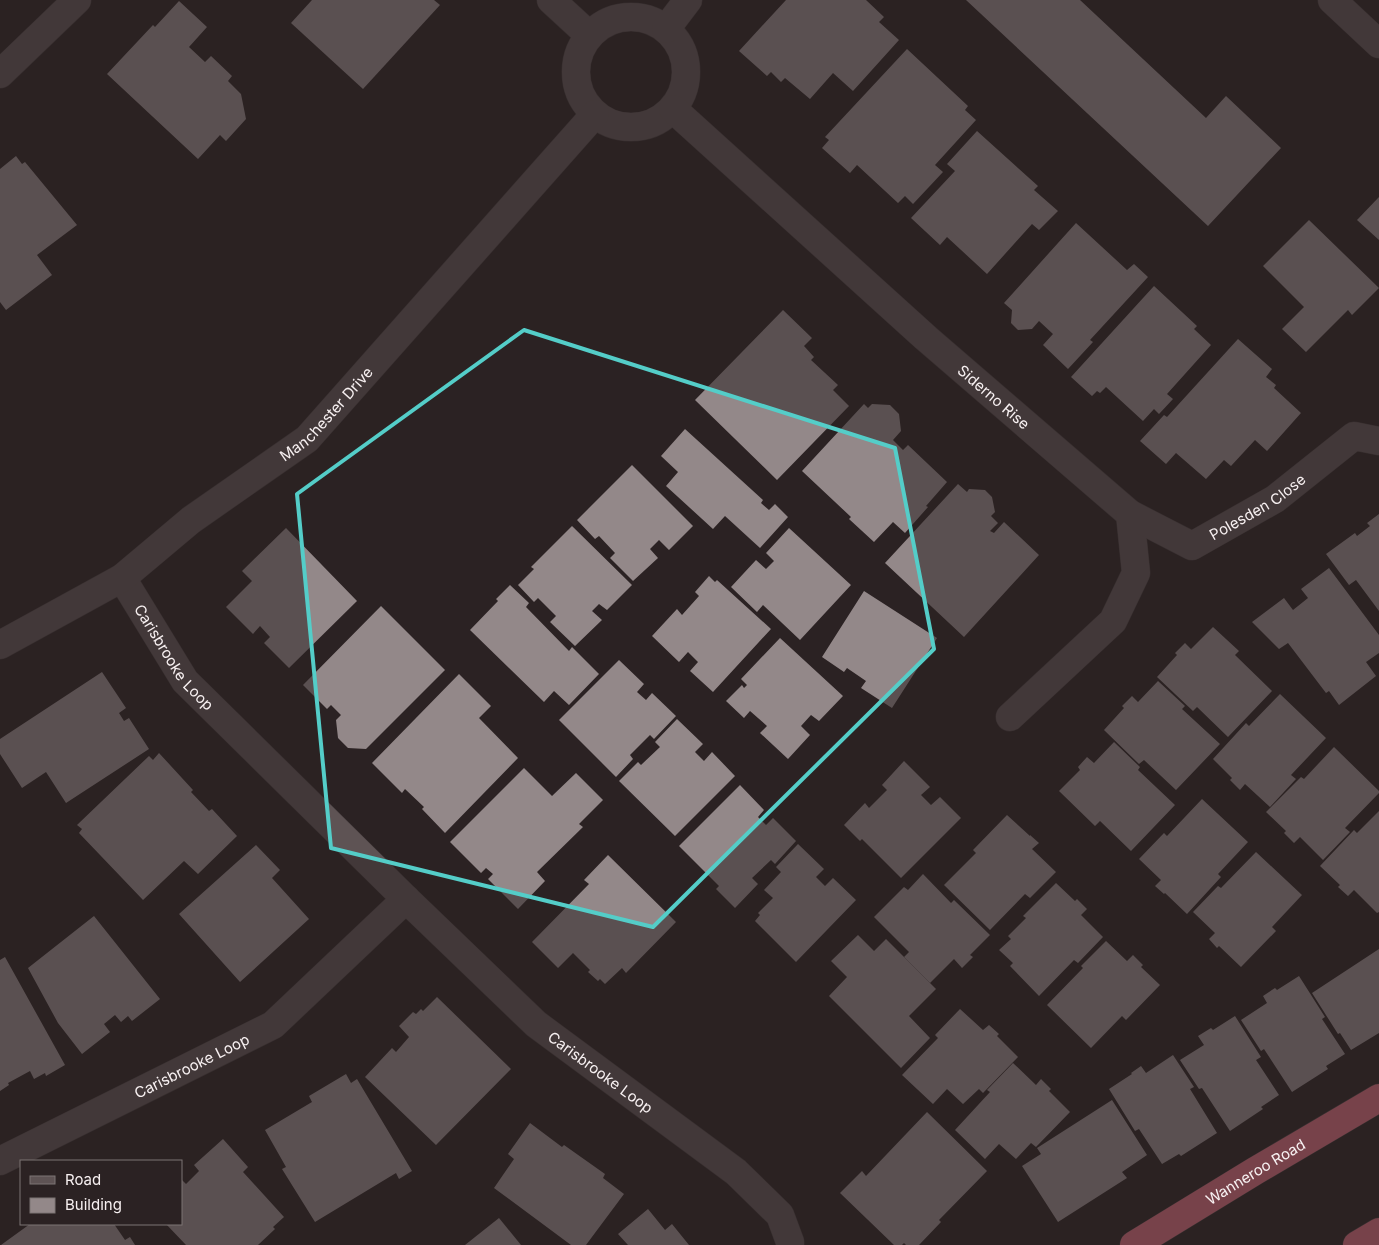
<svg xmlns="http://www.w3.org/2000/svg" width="1379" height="1245" font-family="Inter,sans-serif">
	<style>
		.building { fill: #938889 }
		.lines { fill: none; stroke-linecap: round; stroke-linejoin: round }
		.street-casing { stroke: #463e3f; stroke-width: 29 }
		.secondary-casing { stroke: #463e3f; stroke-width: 29 }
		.highway-casing { stroke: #463e3f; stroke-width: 29 }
		.street { stroke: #5e5354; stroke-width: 28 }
		.secondary { stroke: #5e5354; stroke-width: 28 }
		.highway { stroke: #d3697a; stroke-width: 28 }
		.marked { fill: none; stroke: #54cdc8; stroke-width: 4; stroke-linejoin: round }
		.labels { text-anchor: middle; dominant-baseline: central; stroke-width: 5; stroke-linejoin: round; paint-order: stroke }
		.street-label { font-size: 15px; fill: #f7f0f1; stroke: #2b2223 }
	</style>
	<rect width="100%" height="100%" fill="#2b2223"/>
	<g class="building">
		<polygon points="312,0 434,0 440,5 363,89 291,23"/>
		<polygon points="786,0 866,0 884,17 879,22 899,40 853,91 833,73 810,99 785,78 781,82 771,72 767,76 739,51"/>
		<polygon points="966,0 1080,0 1206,118 1226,96 1281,148 1208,226"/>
		<polygon points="179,1 207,27 189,47 205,62 211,56 232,76 228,81 241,94 246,119 226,141 220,135 198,159 107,74 153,25 155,27"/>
		<polygon points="907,49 968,106 965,110 976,120 935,165 943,172 913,204 905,196 898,203 857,165 850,173 822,148 829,140 825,137"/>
		<polygon points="977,131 1038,186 1034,190 1058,211 1039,230 1032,224 987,274 947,237 940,245 911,218 955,171 947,164"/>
		<polygon points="16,156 22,164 25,162 77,225 37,255 52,275 6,310 0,302 0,169"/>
		<polygon points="1379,197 1379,240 1357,220"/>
		<polygon points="1309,220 1379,288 1352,315 1348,310 1306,352 1282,329 1304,307 1263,266"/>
		<polygon points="1076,223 1127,270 1134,264 1148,277 1090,340 1093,342 1068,369 1043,345 1053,334 1039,321 1032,329 1018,330 1011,323 1012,310 1004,303"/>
		<polygon points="1154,286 1197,326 1194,329 1211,345 1167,394 1173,399 1159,414 1154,409 1143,421 1106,387 1100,393 1097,391 1092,396 1071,377"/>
		<polygon points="783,310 812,338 804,346 814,357 811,360 838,385 833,390 849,406 777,480 695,400"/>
		<polygon points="1238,339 1272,369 1266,377 1276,385 1274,388 1301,413 1267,451 1255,440 1231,466 1224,460 1206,479 1176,453 1166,464 1140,441 1164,415 1167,417"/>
		<polygon points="864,404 868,408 872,404 890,405 899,414 901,431 893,440 903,450 908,445 947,482 926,506 928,507 905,533 893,522 874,542 849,519 851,517 802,471"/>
		<polygon points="685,429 763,500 761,503 769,510 775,504 788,517 760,548 725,516 713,529 666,486 678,472 661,456"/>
		<polygon points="632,465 693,526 669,550 659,540 650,549 658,558 633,581 610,558 615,553 599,536 595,539 577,520"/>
		<polygon points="958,484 967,492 969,489 985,490 992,497 995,512 991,516 998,523 990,531 994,533 1004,522 1039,555 964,637 885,563"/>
		<polygon points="1379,514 1379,611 1356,580 1349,585 1326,554 1355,533 1357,536 1370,526 1367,523"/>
		<polygon points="572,526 632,585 607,610 599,604 592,611 602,620 575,646 550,622 556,616 538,598 534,602 518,585 534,569 531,567"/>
		<polygon points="286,528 357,601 289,668 264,643 270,637 260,626 253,634 226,607 252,581 242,571"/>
		<polygon points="789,528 851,585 800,640 763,605 757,612 731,587 756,560 766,569 774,561 766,553"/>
		<polygon points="1329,568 1379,635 1379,653 1366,662 1376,676 1339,705 1329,691 1326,693 1288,643 1279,649 1252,622 1284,598 1293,610 1308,598 1301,589"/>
		<polygon points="709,576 715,582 717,580 771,629 713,692 690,671 698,662 688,652 679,662 652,636 677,609 682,615 699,596 695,592"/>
		<polygon points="510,585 529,603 526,607 569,651 572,647 599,674 569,705 554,691 544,702 470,630 498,601 496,599"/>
		<polygon points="864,591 937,638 892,708 861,688 866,681 847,668 844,672 822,657"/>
		<polygon points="381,606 445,670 366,749 348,748 338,738 336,720 341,715 331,705 327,709 303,685"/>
		<polygon points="1213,627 1239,651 1235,655 1272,691 1228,737 1197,707 1193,711 1157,677 1177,655 1175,653 1185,643 1191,649"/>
		<polygon points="780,638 843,696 819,721 811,715 801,726 810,735 788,759 760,733 767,726 750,711 744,718 726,701 742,685 744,688 747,685 741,679"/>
		<polygon points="619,660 644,684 637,692 646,700 652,693 676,716 654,739 650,735 630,755 633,759 616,777 559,720"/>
		<polygon points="102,672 126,708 119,713 124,721 129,718 149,749 66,803 46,772 22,788 0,754 0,739"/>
		<polygon points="459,674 491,706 479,718 518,758 445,833 422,809 424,807 405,789 402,793 372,763"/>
		<polygon points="1158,681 1185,706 1182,709 1220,744 1176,790 1144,760 1139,764 1104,730 1124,708 1122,706 1132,696 1138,702"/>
		<polygon points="1280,694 1326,738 1291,775 1296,779 1270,807 1245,784 1240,790 1230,780 1232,778 1213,759 1246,723 1249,726"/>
		<polygon points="677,719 703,744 695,752 704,761 712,752 735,776 675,836 619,781 638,762 641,765 660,747 655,742"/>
		<polygon points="1114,742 1140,767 1138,770 1175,805 1131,851 1100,821 1095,826 1059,791 1080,770 1078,767 1087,757 1094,763"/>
		<polygon points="1334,747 1379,791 1379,793 1345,828 1350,832 1323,860 1300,837 1294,843 1284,833 1286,831 1266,812 1301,777 1304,779"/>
		<polygon points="159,753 193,790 191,792 209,811 212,809 237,836 198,874 184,861 143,900 79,833 82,829 77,825 149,756 153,760"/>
		<polygon points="904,761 930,787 921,795 931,805 940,797 961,818 901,878 862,839 860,841 844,825 865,803 869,808 887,790 882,785"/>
		<polygon points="524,768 552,796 576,773 603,800 579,824 583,827 537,872 545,881 518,909 488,879 493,874 486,868 481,873 450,842"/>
		<polygon points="740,785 764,810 758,817 766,825 773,818 796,841 775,864 771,860 752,878 758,884 735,908 716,889 719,886 679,846"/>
		<polygon points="1202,799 1248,842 1218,874 1221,877 1187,914 1165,893 1164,894 1155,886 1161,880 1139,859 1164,833 1167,836"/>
		<polygon points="1379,811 1379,912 1377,913 1354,890 1348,896 1338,887 1340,885 1320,866 1354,830 1357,833"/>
		<polygon points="1007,815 1030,836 1030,835 1039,843 1032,849 1056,872 1030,898 1025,894 990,930 944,885 976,853 973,850"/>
		<polygon points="798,844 824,869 816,877 825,886 833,878 856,900 796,962 755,921 760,915 758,913 773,898 764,890 781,872 776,867"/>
		<polygon points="256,845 280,870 272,878 309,919 240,982 179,914"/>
		<polygon points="1256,852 1302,895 1272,927 1276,931 1241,967 1219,946 1217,948 1209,939 1215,933 1193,912 1218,886 1221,888"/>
		<polygon points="608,855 676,922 626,973 622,968 605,984 600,979 598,981 588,972 590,970 573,953 558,968 532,942 589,884 584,880"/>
		<polygon points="923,874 951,903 954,900 990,935 970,955 973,957 962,968 954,959 930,983 904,957 909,952 874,917 904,887 908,890"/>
		<polygon points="1056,883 1075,901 1077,899 1087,909 1081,915 1103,937 1078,963 1074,960 1039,996 1010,966 1013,963 999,950 1011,939 1008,936 1026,918 1023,916"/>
		<polygon points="94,916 160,999 132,1021 128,1016 121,1022 115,1015 104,1024 110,1032 82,1054 58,1023 28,968"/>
		<polygon points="858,935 874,951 886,939 936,989 909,1016 930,1038 901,1068 829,996 847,977 831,961"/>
		<polygon points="1106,941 1127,961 1133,955 1143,965 1141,967 1160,985 1126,1020 1122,1016 1091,1048 1047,1005 1083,968 1081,966"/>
		<polygon points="1379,949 1379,1033 1351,1050 1340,1033 1338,1034 1312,993"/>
		<polygon points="5,957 65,1065 46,1076 45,1073 34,1079 30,1071 8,1083 9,1085 0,1091 0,960"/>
		<polygon points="1299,976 1325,1017 1322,1019 1345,1054 1326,1066 1328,1069 1292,1092 1264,1049 1261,1051 1241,1020 1267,1003 1263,996 1275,988 1277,990"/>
		<polygon points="437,997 511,1069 436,1145 365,1077 392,1048 396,1052 409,1037 399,1026 413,1012 416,1014 421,1009 423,1011"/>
		<polygon points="960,1009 983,1030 989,1025 999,1034 997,1036 1018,1057 983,1093 979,1089 963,1104 947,1089 933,1104 902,1075 938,1038 935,1035"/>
		<polygon points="1235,1016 1261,1057 1256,1060 1279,1095 1261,1107 1263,1109 1230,1131 1202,1088 1199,1089 1180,1060 1204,1045 1198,1036 1211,1028 1213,1030"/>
		<polygon points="1173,1055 1194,1087 1190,1089 1217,1133 1181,1156 1179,1154 1162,1164 1139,1129 1135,1131 1109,1089 1132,1074 1131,1073 1141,1066 1146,1073"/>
		<polygon points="1013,1063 1036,1085 1041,1079 1051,1089 1049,1091 1070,1112 1036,1147 1031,1143 1016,1159 999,1144 985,1159 955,1130 990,1092 987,1090"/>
		<polygon points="346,1074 351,1083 357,1079 412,1171 399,1179 396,1173 315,1222 282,1169 286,1167 265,1130 312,1102 309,1096"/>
		<polygon points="1112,1100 1147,1155 1122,1172 1127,1178 1058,1222 1022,1166 1041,1154 1037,1148"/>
		<polygon points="927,1112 987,1171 939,1220 941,1222 919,1245 906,1245 904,1243 902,1245 894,1245 840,1193 862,1171 866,1176"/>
		<polygon points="530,1123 562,1147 564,1145 605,1174 603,1178 624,1194 586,1245 571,1245 494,1188 514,1159 508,1154"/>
		<polygon points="223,1139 248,1167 243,1172 284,1217 273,1227 275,1229 258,1245 186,1245 166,1224 181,1224 181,1181 182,1180 186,1184 199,1171 194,1165"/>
		<polygon points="648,1209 665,1230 672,1224 689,1245 628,1245 618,1234"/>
		<polygon points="499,1218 521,1245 465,1245"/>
		<polygon points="30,1224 114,1224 125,1240 130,1237 135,1245 1,1245"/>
	</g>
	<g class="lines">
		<g class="street-casing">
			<g id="street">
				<polyline points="551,0 589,35"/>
				<circle cx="631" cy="72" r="55"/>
				<polyline points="666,29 688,0"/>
				<polyline points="0,74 77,0"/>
				<path id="s1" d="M673 109 926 338 1130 514 1136 573 1113 621 1010 717"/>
				<path id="s2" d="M1130 514 1192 546 1275 499 1354 436 1379 441"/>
				<path id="s3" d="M122 578 185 681 406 899 536 1024 736 1172 780 1215 790 1242V1245"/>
				<path id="s4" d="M0 645 122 578 191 520 307 439 595 114"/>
				<path id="s5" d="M0 1161 273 1025 406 899"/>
			</g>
		</g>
		<g class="secondary-casing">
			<polyline id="secondary" points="1332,0 1379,44"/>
		</g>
		<g class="highway-casing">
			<g id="highway">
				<path id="s6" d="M1134 1245 1255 1171 1379 1098"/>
				<polyline points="1357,1245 1379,1232"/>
			</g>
		</g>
		<use href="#street" class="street"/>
		<use href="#secondary" class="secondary"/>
		<use href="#highway" class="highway"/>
	</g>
	<path d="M0 0H1379V1245H0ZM524 330 895 448 934 649 653 927 331 848 297 494Z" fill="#2b2223" fill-opacity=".55" fill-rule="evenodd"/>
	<path class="marked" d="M524 330 895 448 934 649 653 927 331 848 297 494Z"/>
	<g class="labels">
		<g class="street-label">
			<text stroke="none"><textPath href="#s1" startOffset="431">Siderno Rise</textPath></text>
			<text stroke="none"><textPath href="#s4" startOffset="402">Manchester Drive</textPath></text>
			<text stroke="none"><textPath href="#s2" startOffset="146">Polesden Close</textPath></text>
			<text stroke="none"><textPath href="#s3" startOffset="95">Carisbrooke Loop</textPath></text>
			<text stroke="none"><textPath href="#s5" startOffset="214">Carisbrooke Loop</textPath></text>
			<text stroke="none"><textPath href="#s3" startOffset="692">Carisbrooke Loop</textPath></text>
			<text stroke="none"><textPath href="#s6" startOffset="142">Wanneroo Road</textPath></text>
		</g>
	</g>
	<rect x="20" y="1160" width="162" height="65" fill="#2b2223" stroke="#7d7475"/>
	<rect x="30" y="1176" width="25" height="8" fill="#5e5354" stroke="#7d7475"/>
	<text x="65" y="1185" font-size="15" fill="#f7f0f1">Road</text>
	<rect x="30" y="1198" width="25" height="15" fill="#938889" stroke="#7d7475"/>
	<text x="65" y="1210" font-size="15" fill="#f7f0f1">Building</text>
</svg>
